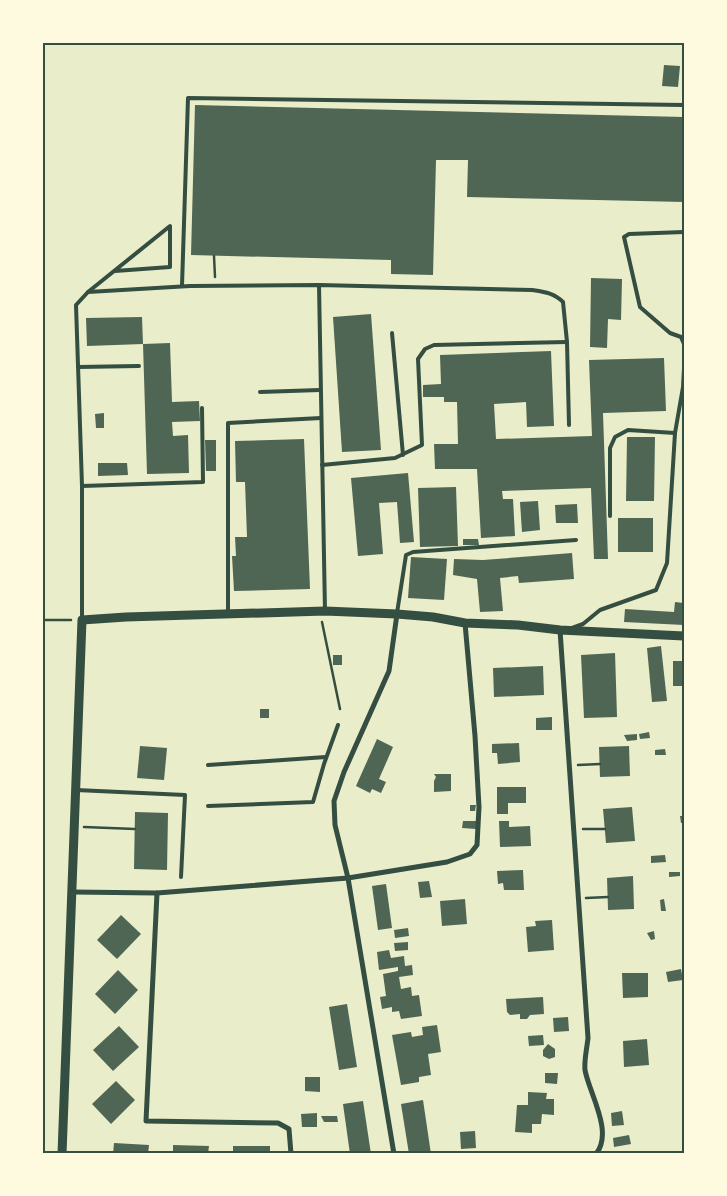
<svg xmlns="http://www.w3.org/2000/svg" width="727" height="1196" font-family="'Fira Sans Condensed',sans-serif">
	<style>
		.building { fill: #4f6655 }
		.lines { fill: none; stroke-linecap: round; stroke-linejoin: round }
		.path { stroke: #344e41; stroke-width: 2.5 }
		.service { stroke: #344e41; stroke-width: 4 }
		.minor { stroke: #344e41; stroke-width: 5 }
		.tertiary { stroke: #344e41; stroke-width: 9 }
		.neatline { fill: none; stroke: #344e41; stroke-width: 2 }
	</style>
	<rect width="100%" height="100%" fill="#e9edc9"/>
	<g class="building">
		<polygon points="664,65 680,66 678,87 662,86"/>
		<polygon points="195,105 684,117 684,202 467,197 468,160 436,160 433,275 391,274 391,260 191,255"/>
		<polygon points="591,278 622,279 621,320 608,319 607,348 590,347"/>
		<polygon points="371,314 381,450 342,452 333,317"/>
		<polygon points="142,317 143,344 87,346 86,318"/>
		<polygon points="170,343 172,402 199,401 200,421 172,422 173,436 188,435 189,473 147,474 143,344"/>
		<polygon points="551,351 554,426 527,427 526,402 494,404 496,439 592,436 589,360 664,358 666,411 603,413 608,559 594,559 591,488 502,491 503,499 513,499 515,536 481,538 477,469 435,469 434,444 458,444 457,402 444,402 444,397 423,397 423,385 441,384 440,355"/>
		<polygon points="104,413 104,428 96,428 95,414"/>
		<polygon points="627,437 655,437 654,501 626,501"/>
		<polygon points="304,439 310,589 234,591 232,556 236,556 235,537 247,537 245,482 236,482 235,441"/>
		<polygon points="205,440 216,440 216,471 206,471"/>
		<polygon points="98,463 127,463 128,475 98,476"/>
		<polygon points="408,473 414,542 400,543 397,502 379,503 383,554 358,556 351,478"/>
		<polygon points="456,487 458,546 420,547 418,488"/>
		<polygon points="538,501 540,530 522,532 520,502"/>
		<polygon points="577,504 578,523 556,523 555,505"/>
		<rect x="618" y="518" width="35" height="34"/>
		<polygon points="463,539 478,539 479,545 463,545"/>
		<polygon points="572,553 574,579 519,583 518,576 500,578 503,611 480,612 477,579 453,575 454,559 483,560"/>
		<polygon points="411,557 447,559 444,600 408,598"/>
		<polygon points="675,602 684,603 684,625 624,622 625,609 674,612"/>
		<polygon points="661,646 667,701 652,702 647,648"/>
		<polygon points="615,653 617,717 584,718 581,655"/>
		<rect x="333" y="655" width="9" height="10"/>
		<rect x="673" y="661" width="11" height="25"/>
		<polygon points="543,666 544,695 494,697 493,668"/>
		<rect x="260" y="709" width="9" height="9"/>
		<polygon points="552,717 552,730 536,730 536,718"/>
		<polygon points="649,732 650,738 640,739 639,734"/>
		<polygon points="637,734 637,740 627,741 624,735"/>
		<polygon points="377,739 393,747 379,779 386,782 381,793 372,789 370,793 356,786"/>
		<polygon points="519,743 520,762 498,764 497,753 492,753 492,744"/>
		<polygon points="140,746 167,748 164,780 137,778"/>
		<polygon points="629,746 630,776 600,777 599,747"/>
		<polygon points="665,749 666,755 655,755 655,750"/>
		<polygon points="434,774 451,774 451,791 434,792 434,781 436,777"/>
		<polygon points="497,787 526,787 526,803 508,803 508,814 497,814"/>
		<polygon points="470,805 476,805 475,811 470,811"/>
		<polygon points="632,807 635,841 606,843 603,809"/>
		<polygon points="135,812 168,813 167,870 134,869"/>
		<polygon points="680,816 684,816 684,823 681,823"/>
		<polygon points="463,821 476,821 476,829 462,828"/>
		<polygon points="499,821 509,821 509,827 530,826 531,846 500,847"/>
		<polygon points="665,855 666,862 651,863 651,856"/>
		<polygon points="523,870 524,890 504,890 503,883 498,884 497,871"/>
		<polygon points="669,872 680,872 680,876 669,877"/>
		<polygon points="633,876 634,909 608,910 607,878"/>
		<polygon points="429,881 432,897 420,898 418,882"/>
		<polygon points="386,884 392,928 378,930 372,886"/>
		<polygon points="465,899 467,924 442,926 440,901"/>
		<polygon points="664,899 666,911 661,911 660,900"/>
		<polygon points="121,915 141,934 117,959 97,940"/>
		<polygon points="552,920 554,950 528,952 526,927 536,926 535,921"/>
		<polygon points="408,928 409,936 395,938 394,930"/>
		<polygon points="654,931 655,939 651,940 647,933"/>
		<polygon points="408,942 408,950 395,951 394,943"/>
		<polygon points="389,950 391,958 404,956 405,966 412,965 413,975 399,977 401,989 411,987 412,996 419,995 422,1016 401,1019 399,1011 392,1012 392,1007 382,1009 380,997 386,996 383,974 398,971 398,967 379,970 377,952"/>
		<polygon points="681,969 683,980 668,982 666,972"/>
		<polygon points="118,970 138,990 115,1014 95,994"/>
		<polygon points="622,973 648,973 648,997 623,998"/>
		<polygon points="543,997 544,1014 530,1015 527,1019 520,1019 520,1014 510,1015 507,1012 506,999"/>
		<polygon points="347,1004 357,1067 339,1070 329,1007"/>
		<polygon points="568,1017 569,1031 554,1032 553,1018"/>
		<polygon points="437,1025 441,1052 428,1054 431,1075 419,1077 419,1082 401,1085 392,1035 411,1032 412,1037 423,1035 422,1027"/>
		<polygon points="119,1026 139,1047 113,1071 93,1050"/>
		<polygon points="543,1035 544,1045 529,1046 528,1036"/>
		<polygon points="647,1039 649,1065 624,1067 623,1041"/>
		<polygon points="548,1044 555,1049 555,1057 549,1059 543,1056 543,1050"/>
		<polygon points="545,1073 558,1073 557,1084 545,1083"/>
		<polygon points="305,1077 320,1077 320,1092 305,1091"/>
		<polygon points="116,1081 135,1100 111,1124 92,1104"/>
		<polygon points="528,1092 547,1093 546,1099 554,1099 554,1115 542,1114 541,1124 532,1124 532,1133 515,1132 517,1105 528,1105"/>
		<polygon points="423,1100 431,1154 409,1154 401,1104"/>
		<polygon points="363,1101 371,1154 350,1154 343,1104"/>
		<polygon points="622,1111 624,1125 612,1126 611,1113"/>
		<polygon points="317,1113 317,1127 302,1127 301,1114"/>
		<polygon points="321,1116 337,1116 338,1122 324,1122"/>
		<polygon points="475,1131 476,1148 461,1149 460,1132"/>
		<polygon points="629,1135 631,1144 614,1147 613,1138"/>
		<polygon points="114,1143 149,1145 148,1154 113,1154"/>
		<polygon points="173,1145 209,1146 208,1154 173,1154"/>
		<rect x="233" y="1146" width="37" height="8"/>
	</g>
	<g class="lines">
		<g class="path">
			<polyline points="214,256 215,277"/>
			<polyline points="42,620 71,620"/>
			<polyline points="322,622 340,709"/>
			<polyline points="578,765 600,764"/>
			<polyline points="84,827 135,829"/>
			<polyline points="583,829 605,829"/>
			<polyline points="586,898 608,897"/>
		</g>
		<g class="service">
			<polyline points="684,232 629,234 624,237 640,307 670,333 681,337 684,344"/>
			<polyline points="319,285 325,611"/>
			<polyline points="182,286 188,98 684,105"/>
			<polyline points="88,292 170,226 170,267 115,271"/>
			<polyline points="392,333 403,455"/>
			<polyline points="78,367 139,366"/>
			<polyline points="260,392 320,390"/>
			<polyline points="322,465 395,458 422,445 418,359 425,349 434,345 567,342"/>
			<polyline points="82,486 203,482 202,408"/>
			<polyline points="610,516 610,448 615,437 628,430 675,433"/>
			<polyline points="397,613 406,555 413,552 576,540"/>
			<polyline points="228,614 228,423 321,418"/>
			<path d="M82 620V486L76 305 88 292 190 286 319 285 532 290C545 292 554 293 563 302L567 342 569 425"/>
			<polyline points="572,628 583,624 600,610 656,590 667,563 675,433 683,387 684,368"/>
			<polyline points="208,765 326,757"/>
			<polyline points="76,790 185,795 181,877"/>
			<polyline points="208,806 313,802 324,764 338,725"/>
		</g>
		<g class="minor">
			<path d="M560 630 588 1038C587 1048 584 1060 585 1070 589 1093 614 1132 596 1154"/>
			<polyline points="72,892 157,893 348,878 447,862 470,854 477,845 479,807 475,736 465,623"/>
			<polyline points="157,893 146,1121 278,1123 289,1129 291,1154"/>
			<polyline points="394,1154 348,878 335,825 334,801 344,772 389,671 397,614"/>
		</g>
		<polyline class="tertiary" points="62,1154 82,620 126,617 325,611 397,614 433,617 465,623 518,625 560,630 684,636"/>
	</g>
	<rect width="727" height="1196" fill="none" stroke="#fefae0" stroke-width="88"/>
	<rect x="44" y="44" width="639" height="1108" class="neatline"/>
</svg>
